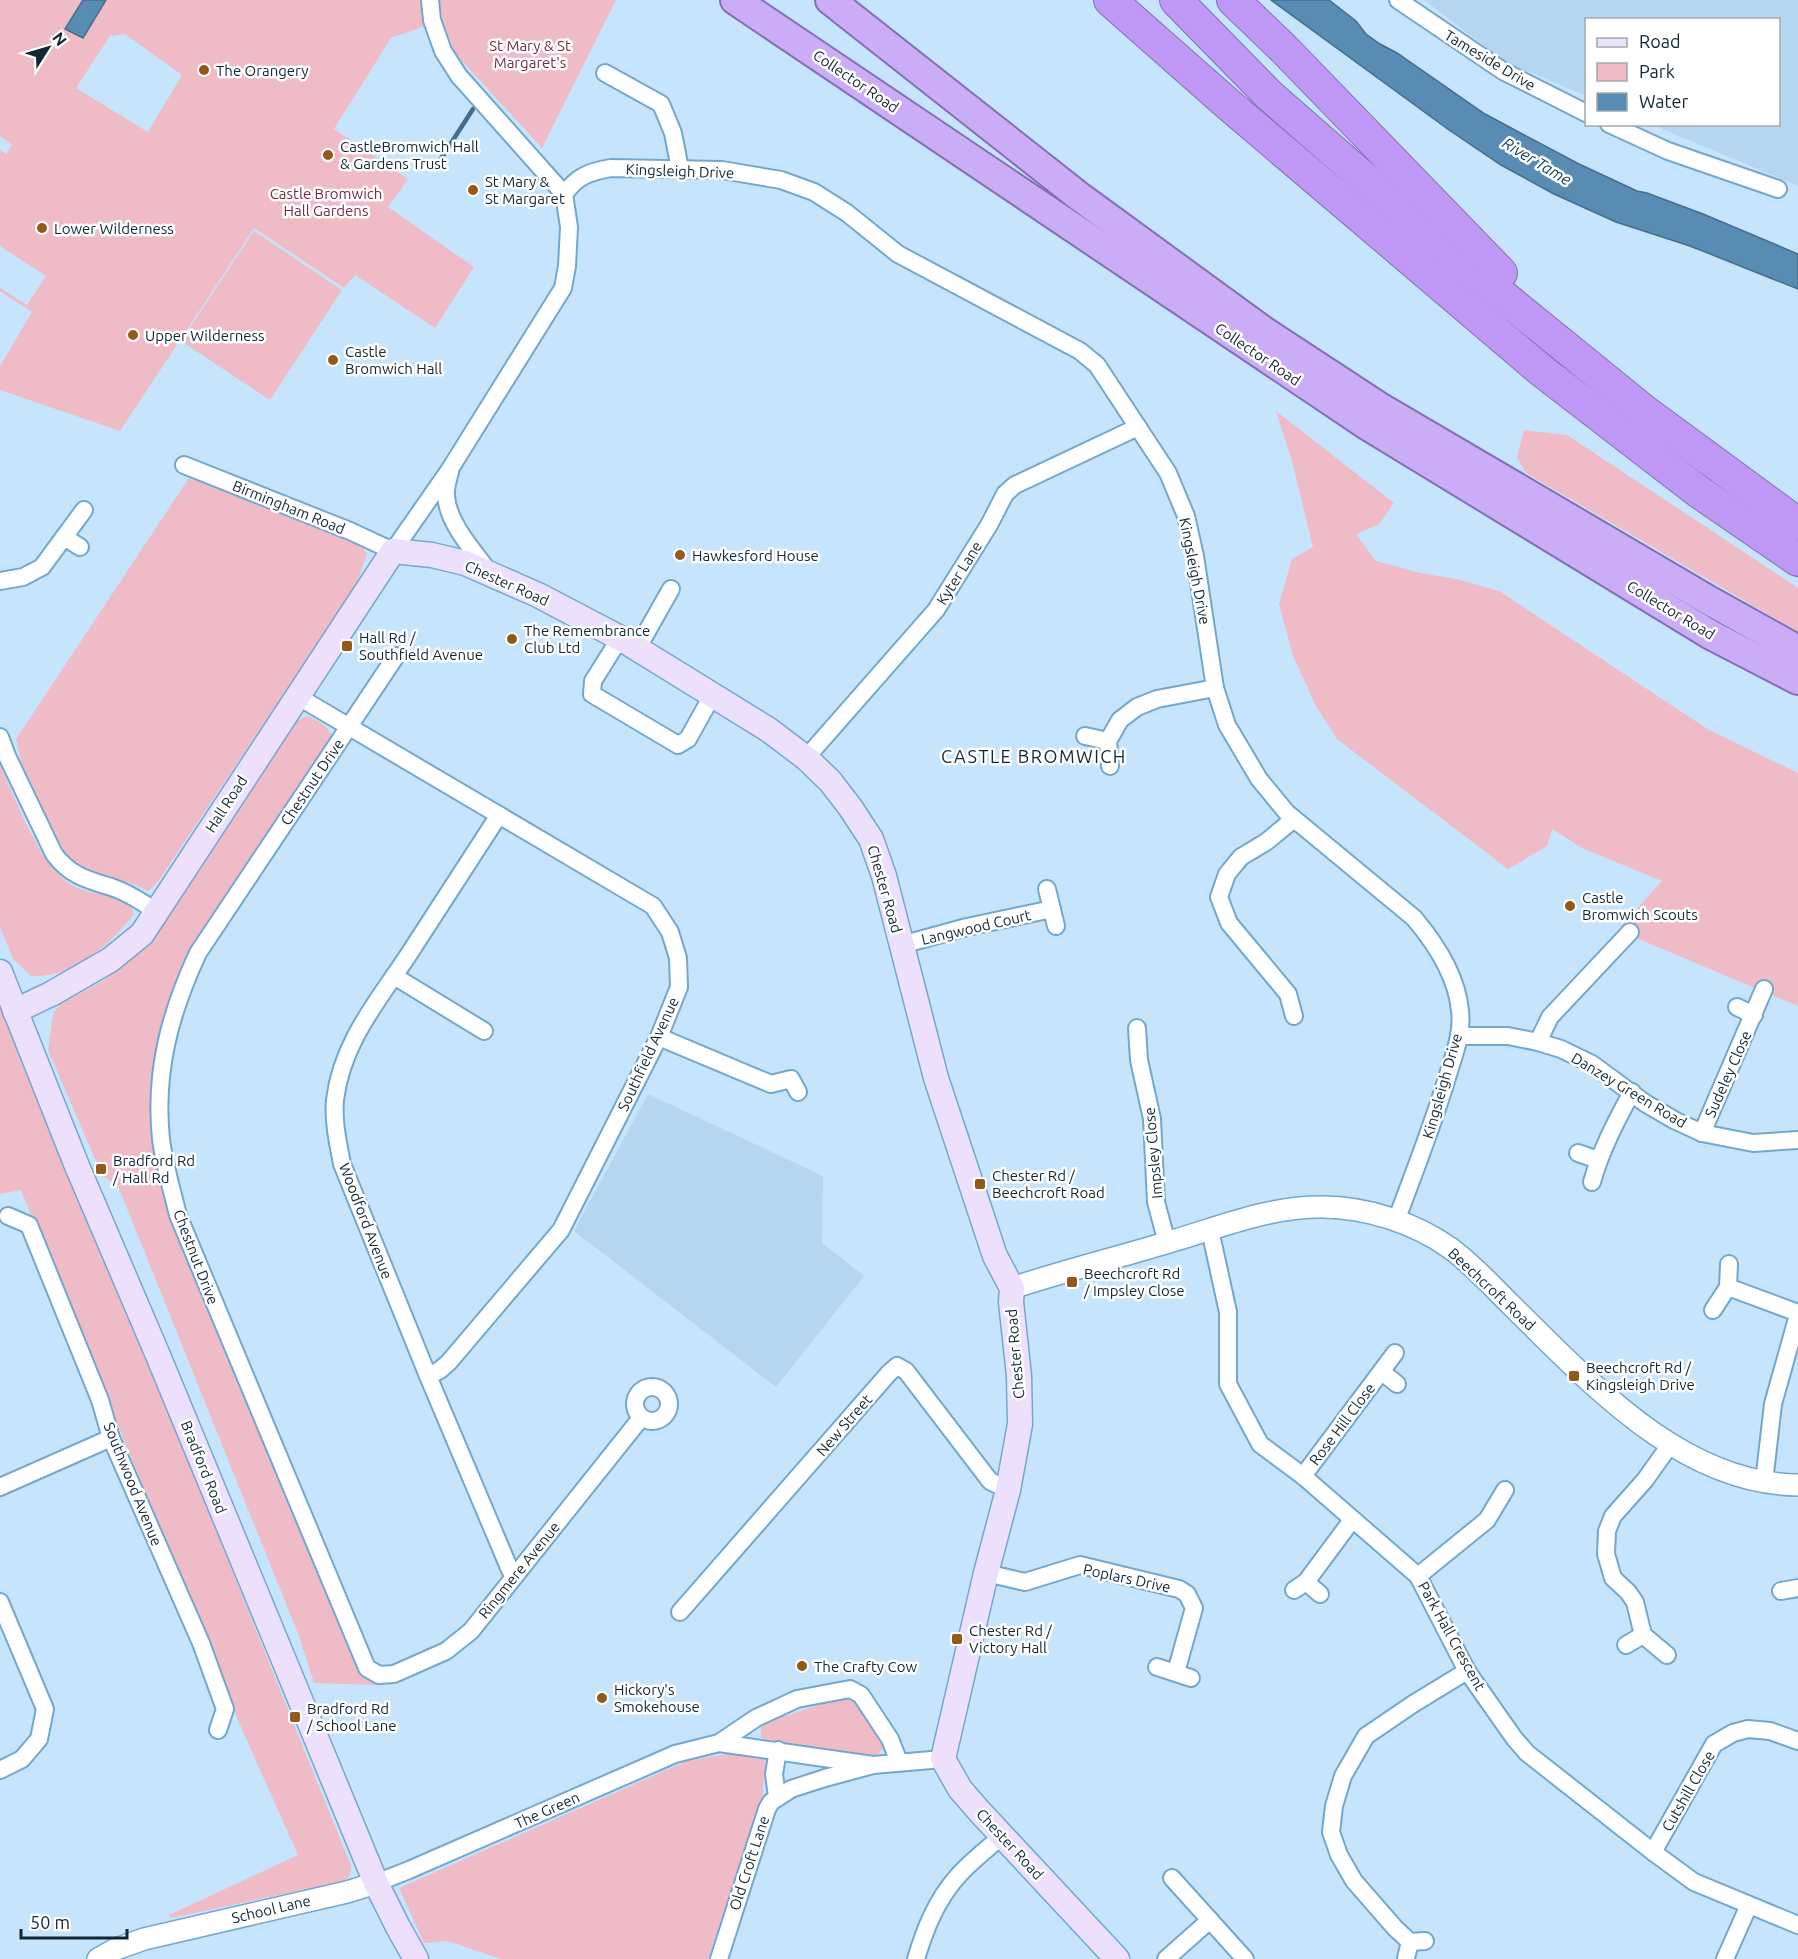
<svg xmlns="http://www.w3.org/2000/svg" width="1798" height="1959" font-family="Ubuntu,sans-serif">
	<style>
		.built { fill: #b4d6f1 }
		.green { fill: #eebbc7; fill-rule: evenodd }
		.water { fill: #588cb3; stroke: #436e8e; stroke-width: 1.5 }
		.lines { fill: none; stroke-linecap: round; stroke-linejoin: round }
		.stream { stroke: #436e8e; stroke-width: 4.5 }
		.minor-casing { stroke: #74a7ce; stroke-width: 20 }
		.tertiary-casing { stroke: #74a7ce; stroke-width: 24 }
		.secondary-casing { stroke: #74a7ce; stroke-width: 27 }
		.trunk-casing { stroke: #8270b2; stroke-width: 32 }
		.motorway-casing { stroke: #8270b2; stroke-width: 34 }
		.minor { stroke: #fff; stroke-width: 16 }
		.tertiary { stroke: #fff; stroke-width: 21 }
		.secondary { stroke: #ece0fc; stroke-width: 24 }
		.trunk { stroke: #cbacf6; stroke-width: 28 }
		.motorway { stroke: #be98f4; stroke-width: 32 }
		.poi-dot { fill: #945919; stroke: #fff; stroke-width: 2 }
		.labels { text-anchor: middle; dominant-baseline: central; stroke-width: 5; stroke-linejoin: round; paint-order: stroke }
		.park-label { font-size: 15px; fill: #772a44; stroke: #fff }
		.street-label { font-size: 15px; fill: #122736; stroke: #fff }
		.poi-label { font-size: 15px; fill: #122736; stroke: #fff; text-anchor: start }
		.water-label { font-size: 16px; font-style: italic; fill: #0e3854; stroke: #fff }
		.quarter-label { font-size: 18px; letter-spacing: 1.5px; fill: #122736; stroke: #fff }
	</style>
	<rect width="100%" height="100%" fill="#c6e5fd"/>
	<g class="built">
		<polygon points="1424,0 1798,0 1798,186 1653,125 1778,124 1778,20 1586,20 1586,96 1504,61"/>
		<polygon points="648,1094 823,1176 822,1243 864,1276 776,1387 574,1231"/>
	</g>
	<g class="green">
		<path d="M0 0H83L65 29 83 38 106 0H616L542 148 463 62 454 50 447 33 422 27 391 38 334 129 408 179 388 207 474 267 435 328 355 275 344 288 254 228 120 431 0 390V366L32 312 0 291V288L27 305 46 276 0 246V150L6 154 12 145 0 136ZM125 34 182 75 148 132 76 88 110 36Z"/>
		<polygon points="254,231 342,290 270,400 181,341"/>
		<polygon points="1276,411 1394,503 1379,524 1356,534 1376,561 1420,573 1456,579 1499,591 1709,730 1798,773 1798,1006 1634,937 1620,927 1662,881 1582,848 1552,829 1547,846 1508,869 1337,739 1316,706 1293,656 1279,604 1292,559 1313,547 1292,461"/>
		<polygon points="1524,430 1567,435 1798,588 1798,632 1526,473 1517,457"/>
		<polygon points="189,478 340,536 361,545 367,554 356,585 157,883 148,891 136,885 105,876 83,867 67,857 24,775 16,739"/>
		<path d="M306 716C315 718 330 727 332 737L197 942 169 1003 159 1038 163 1181 378 1681V1685L314 1683 299 1636 118 1186 102 1175 48 1050 53 1014 60 1004 103 981 129 959 166 914 297 721Z"/>
		<path d="M0 765C15 798 38 861 67 882 85 895 109 893 129 902L134 914C110 945 74 978 31 976L13 959 0 927Z"/>
		<polygon points="0,994 351,1866 350,1875 345,1881 171,1918 169,1915 298,1855 240,1725 176,1566 21,1190 0,1194"/>
		<polygon points="841,1697 857,1704 881,1737 884,1746 881,1751 876,1755 819,1749 761,1738 761,1727 779,1718"/>
		<polygon points="733,1753 766,1757 762,1800 708,1959 501,1959 448,1941 424,1943 399,1888 687,1761"/>
	</g>
	<g class="water">
		<polygon points="83,0 106,0 83,38 65,29"/>
		<polygon points="1271,0 1329,0 1356,21 1366,34 1380,44 1397,53 1485,114 1579,164 1637,191 1647,193 1703,214 1798,254 1798,289 1690,246 1616,222 1554,194 1501,165 1449,130"/>
	</g>
	<g class="lines">
		<polyline class="stream" points="437,165 473,109"/>
		<g class="minor-casing">
			<g id="minor">
				<polyline points="1398,0 1503,71 1586,113"/>
				<polyline points="605,73 661,104 673,133 680,169"/>
				<polyline points="1609,124 1668,151 1778,189"/>
				<path d="M564 194C578 176 588 172 611 168L722 170 781 180 814 192 847 213 898 254 1080 351 1097 365 1168 473 1186 516 1195 556 1215 688 1227 725 1259 779 1287 813 1414 918C1436 944 1457 976 1460 1011 1463 1034 1453 1057 1447 1078 1432 1127 1414 1173 1396 1221"/>
				<polyline points="184,465 350,531 393,551 450,469 563,288 567,266 569,227 564,194 459,76 443,51 432,20 430,0"/>
				<path d="M450 472C448 480 445 489 446 496 448 524 474 551 489 572"/>
				<polyline points="64,537 80,547"/>
				<polyline points="0,581 23,577 42,567 84,510"/>
				<polyline points="620,638 593,681 592,694 678,745 688,739 713,694"/>
				<polyline points="637,649 671,589"/>
				<path d="M396 656 198 953C170 1013 154 1072 161 1139 164 1164 172 1190 178 1215L367 1668 379 1675 394 1674 446 1651 471 1631 641 1418"/>
				<polyline points="297,696 653,906 670,932 678,958 679,987 659,1037 561,1230 449,1362 440,1370 428,1376"/>
				<polyline points="1085,736 1108,741"/>
				<path d="M0 737 7 756 54 854C71 877 89 880 114 888 129 893 143 903 156 911"/>
				<polyline points="806,758 936,610 989,525 1005,494 1015,485 1138,427"/>
				<polyline points="1110,766 1108,741 1120,720 1137,707 1157,699 1215,688"/>
				<path d="M499 815C469 861 439 908 409 954 378 1001 342 1042 335 1100 333 1121 338 1143 342 1164L428 1376 510 1570 515 1576"/>
				<polyline points="1294,819 1266,842 1241,857 1227,874 1219,897 1229,923 1288,994 1294,1016"/>
				<polyline points="1047,889 1056,926"/>
				<polyline points="901,945 967,927 1052,909"/>
				<polyline points="394,976 484,1031"/>
				<polyline points="1737,1007 1754,1015"/>
				<polyline points="1137,1028 1139,1060 1152,1119 1156,1202 1167,1243"/>
				<polyline points="1459,1036 1508,1036 1538,1042 1561,1049 1592,1064 1645,1103 1674,1120 1702,1133 1753,1143 1798,1140"/>
				<polyline points="659,1037 771,1084 791,1079 798,1092"/>
				<polyline points="1538,1042 1550,1017 1630,932"/>
				<polyline points="1702,1133 1764,989"/>
				<polyline points="1578,1153 1598,1160"/>
				<path d="M1592 1182C1601 1150 1616 1121 1632 1092"/>
				<polyline points="8,1216 29,1225 100,1400 111,1438 201,1643 225,1709 218,1730"/>
				<polyline points="1210,1230 1228,1312 1228,1384 1260,1444 1303,1476 1418,1576 1467,1671 1514,1738 1527,1753 1653,1852 1694,1882 1798,1925"/>
				<polyline points="1728,1287 1798,1313"/>
				<polyline points="1713,1310 1728,1287 1729,1264"/>
				<polyline points="1382,1372 1397,1384"/>
				<circle cx="652" cy="1404" r="17"/>
				<polyline points="1303,1476 1395,1353"/>
				<polyline points="1764,1482 1773,1404 1798,1315"/>
				<polyline points="0,1487 111,1438"/>
				<polyline points="986,1573 1025,1582 1080,1565 1179,1589 1187,1594 1194,1608 1176,1672"/>
				<polyline points="1418,1576 1487,1520 1505,1490"/>
				<polyline points="1306,1582 1320,1594"/>
				<polyline points="1294,1590 1306,1582 1352,1520"/>
				<polyline points="1781,1591 1798,1588"/>
				<polyline points="0,1602 45,1709 39,1739 22,1759 0,1770"/>
				<polyline points="680,1612 889,1373 897,1366 906,1371 990,1481 1008,1490"/>
				<polyline points="1626,1645 1643,1635"/>
				<polyline points="1667,1655 1643,1635 1635,1602 1628,1592 1613,1578 1606,1554 1607,1531 1613,1516 1645,1480 1670,1445"/>
				<polyline points="1157,1667 1191,1678"/>
				<polyline points="719,1743 756,1718 797,1699 850,1689 861,1695 890,1739 899,1762"/>
				<polyline points="777,1797 774,1774 778,1750"/>
				<polyline points="1653,1852 1714,1744 1733,1733 1748,1729 1770,1731 1798,1741"/>
				<polyline points="1172,1878 1245,1959"/>
				<polyline points="376,1883 409,1870 675,1754 719,1743 873,1765"/>
				<polyline points="1425,1941 1410,1942 1395,1928 1354,1881 1339,1855 1331,1832 1334,1806 1343,1776 1366,1736 1413,1704 1467,1671"/>
				<polyline points="1406,1958 1410,1942"/>
				<polyline points="719,1959 767,1809 771,1802 791,1789 825,1778 873,1765 943,1759"/>
				<path d="M916 1959C925 1929 936 1901 957 1877 970 1862 987 1849 1002 1836"/>
				<polyline points="1166,1959 1210,1920"/>
				<polyline points="1725,1959 1749,1905"/>
			</g>
		</g>
		<g class="tertiary-casing">
			<g id="tertiary">
				<path d="M1012 1288C1064 1271 1116 1258 1169 1242 1218 1228 1270 1206 1323 1207 1366 1207 1415 1223 1450 1248 1472 1264 1491 1285 1510 1304 1588 1380 1680 1484 1798 1485"/>
				<polyline points="98,1959 116,1949 144,1939 347,1892 376,1883"/>
			</g>
		</g>
		<g class="secondary-casing">
			<g id="secondary">
				<polyline points="0,972 77,1166 157,1353 376,1883 398,1927 416,1959"/>
				<polyline points="15,1011 51,994 110,960 142,934 393,551 432,555 465,563 538,595 620,638 769,730 806,758 830,781 850,807 871,839 884,876 936,1078 995,1256 1012,1288 1011,1302 1019,1376 1020,1424 1008,1490 986,1573 943,1759 960,1789 980,1812 1117,1959"/>
			</g>
		</g>
		<g class="trunk-casing">
			<g id="trunk">
				<polyline points="735,0 1365,424 1711,635 1798,680"/>
				<polyline points="830,0 1080,197 1265,332 1378,406 1710,601 1798,650"/>
			</g>
		</g>
		<g class="motorway-casing">
			<g id="motorway">
				<polyline points="1110,0 1229,105 1542,371 1699,492 1798,560"/>
				<polyline points="1176,0 1269,95 1451,254 1644,411 1798,524"/>
				<polyline points="1233,0 1284,49 1501,273"/>
			</g>
		</g>
		<use href="#minor" class="minor"/>
		<use href="#tertiary" class="tertiary"/>
		<use href="#secondary" class="secondary"/>
		<use href="#trunk" class="trunk"/>
		<use href="#motorway" class="motorway"/>
	</g>
	<g class="poi-dot">
		<circle cx="204" cy="70" r="6"/>
		<circle cx="328" cy="155" r="6"/>
		<circle cx="473" cy="190" r="6"/>
		<circle cx="42" cy="228" r="6"/>
		<circle cx="133" cy="335" r="6"/>
		<circle cx="333" cy="360" r="6"/>
		<circle cx="680" cy="555" r="6"/>
		<circle cx="512" cy="639" r="6"/>
		<rect x="341" y="640" width="12" height="12" rx="3"/>
		<circle cx="1570" cy="906" r="6"/>
		<rect x="95" y="1163" width="12" height="12" rx="3"/>
		<rect x="974" y="1178" width="12" height="12" rx="3"/>
		<rect x="1066" y="1276" width="12" height="12" rx="3"/>
		<rect x="1568" y="1370" width="12" height="12" rx="3"/>
		<rect x="951" y="1633" width="12" height="12" rx="3"/>
		<circle cx="802" cy="1666" r="6"/>
		<circle cx="602" cy="1698" r="6"/>
		<rect x="289" y="1711" width="12" height="12" rx="3"/>
	</g>
	<g class="labels">
		<g class="park-label">
			<text x="530" y="45">St Mary &amp; St<tspan x="530" dy="17">Margaret's</tspan></text>
			<text x="326" y="193">Castle Bromwich<tspan x="326" dy="17">Hall Gardens</tspan></text>
		</g>
		<g class="street-label">
			<text transform="translate(1490 60) rotate(31)">Tameside Drive</text>
			<text transform="translate(856 81) rotate(34)">Collector Road</text>
			<text transform="translate(680 171) rotate(2)">Kingsleigh Drive</text>
			<text transform="translate(1258 354) rotate(34)">Collector Road</text>
			<text transform="translate(289 507) rotate(22)">Birmingham Road</text>
			<text transform="translate(1195 571) rotate(79)">Kingsleigh Drive</text>
			<text transform="translate(959 573) rotate(-58)">Kyter Lane</text>
			<text transform="translate(507 583) rotate(24)">Chester Road</text>
			<text transform="translate(1671 610) rotate(31)">Collector Road</text>
			<text transform="translate(312 782) rotate(-56)">Chestnut Drive</text>
			<text transform="translate(226 804) rotate(-57)">Hall Road</text>
			<text transform="translate(885 889) rotate(74)">Chester Road</text>
			<text transform="translate(976 927) rotate(-13)">Langwood Court</text>
			<text transform="translate(648 1054) rotate(-65)">Southfield Avenue</text>
			<text transform="translate(1728 1074) rotate(-66)">Sudeley Close</text>
			<text transform="translate(1442 1086) rotate(-74)">Kingsleigh Drive</text>
			<text transform="translate(1629 1090) rotate(31)">Danzey Green Road</text>
			<text transform="translate(1153 1153) rotate(-95)">Impsley Close</text>
			<text transform="translate(366 1221) rotate(69)">Woodford Avenue</text>
			<text transform="translate(196 1257) rotate(69)">Chestnut Drive</text>
			<text transform="translate(1492 1289) rotate(43)">Beechcroft Road</text>
			<text transform="translate(1015 1354) rotate(-95)">Chester Road</text>
			<text transform="translate(1342 1424) rotate(-53)">Rose Hill Close</text>
			<text transform="translate(844 1425) rotate(-49)">New Street</text>
			<text transform="translate(204 1467) rotate(68)">Bradford Road</text>
			<text transform="translate(133 1484) rotate(68)">Southwood Avenue</text>
			<text transform="translate(519 1570) rotate(-51)">Ringmere Avenue</text>
			<text transform="translate(1127 1578) rotate(12)">Poplars Drive</text>
			<text transform="translate(1452 1636) rotate(61)">Park Hall Crescent</text>
			<text transform="translate(1688 1791) rotate(-60)">Cutshill Close</text>
			<text transform="translate(547 1810) rotate(-24)">The Green</text>
			<text transform="translate(1010 1844) rotate(47)">Chester Road</text>
			<text transform="translate(749 1863) rotate(-72)">Old Croft Lane</text>
			<text transform="translate(271 1909) rotate(-13)">School Lane</text>
		</g>
		<g class="poi-label">
			<text x="216" y="70">The Orangery</text>
			<text x="340" y="146">CastleBromwich Hall<tspan x="340" dy="17">&amp; Gardens Trust</tspan></text>
			<text x="485" y="181">St Mary &amp;<tspan x="485" dy="17">St Margaret</tspan></text>
			<text x="54" y="228">Lower Wilderness</text>
			<text x="145" y="335">Upper Wilderness</text>
			<text x="345" y="351">Castle<tspan x="345" dy="17">Bromwich Hall</tspan></text>
			<text x="692" y="555">Hawkesford House</text>
			<text x="524" y="630">The Remembrance<tspan x="524" dy="17">Club Ltd</tspan></text>
			<text x="359" y="637">Hall Rd /<tspan x="359" dy="17">Southfield Avenue</tspan></text>
			<text x="1582" y="897">Castle<tspan x="1582" dy="17">Bromwich Scouts</tspan></text>
			<text x="113" y="1160">Bradford Rd<tspan x="113" dy="17">/ Hall Rd</tspan></text>
			<text x="992" y="1175">Chester Rd /<tspan x="992" dy="17">Beechcroft Road</tspan></text>
			<text x="1084" y="1273">Beechcroft Rd<tspan x="1084" dy="17">/ Impsley Close</tspan></text>
			<text x="1586" y="1367">Beechcroft Rd /<tspan x="1586" dy="17">Kingsleigh Drive</tspan></text>
			<text x="969" y="1630">Chester Rd /<tspan x="969" dy="17">Victory Hall</tspan></text>
			<text x="814" y="1666">The Crafty Cow</text>
			<text x="614" y="1689">Hickory's<tspan x="614" dy="17">Smokehouse</tspan></text>
			<text x="307" y="1708">Bradford Rd<tspan x="307" dy="17">/ School Lane</tspan></text>
		</g>
		<g class="water-label">
			<text transform="translate(1537 161) rotate(31)">River Tame</text>
		</g>
		<g class="quarter-label">
			<text x="1034" y="756">CASTLE BROMWICH</text>
		</g>
	</g>
	<rect x="1585" y="18" width="195" height="108" fill="#ffffff" stroke="#a0a9af" stroke-width="1.5"/>
	<rect x="1597" y="38" width="30" height="9" fill="#ece0fc" stroke="#a0a9af" stroke-width="1.5"/>
	<text x="1639" y="48" font-size="18" fill="#122736">Road</text>
	<rect x="1597" y="63" width="30" height="18" fill="#eebbc7" stroke="#a0a9af" stroke-width="1.5"/>
	<text x="1639" y="78" font-size="18" fill="#122736">Park</text>
	<rect x="1597" y="93" width="30" height="18" fill="#588cb3" stroke="#a0a9af" stroke-width="1.5"/>
	<text x="1639" y="108" font-size="18" fill="#122736">Water</text>
	<g transform="translate(48 48) rotate(53)" stroke="#ffffff" stroke-width="4.5" paint-order="stroke">
	<path d="M0-4.5L10 22L0 15L-10 22Z" fill="#122736"/>
	<text y="-9" font-size="16" font-weight="bold" text-anchor="middle" fill="#122736">N</text>
	</g>
	<path d="M21 1929v9h106v-9" fill="none" stroke="#122736" stroke-width="3"/>
	<text x="30" y="1929" font-size="18" fill="#122736" stroke="#ffffff" stroke-width="4.5" paint-order="stroke">50 m</text>
</svg>
